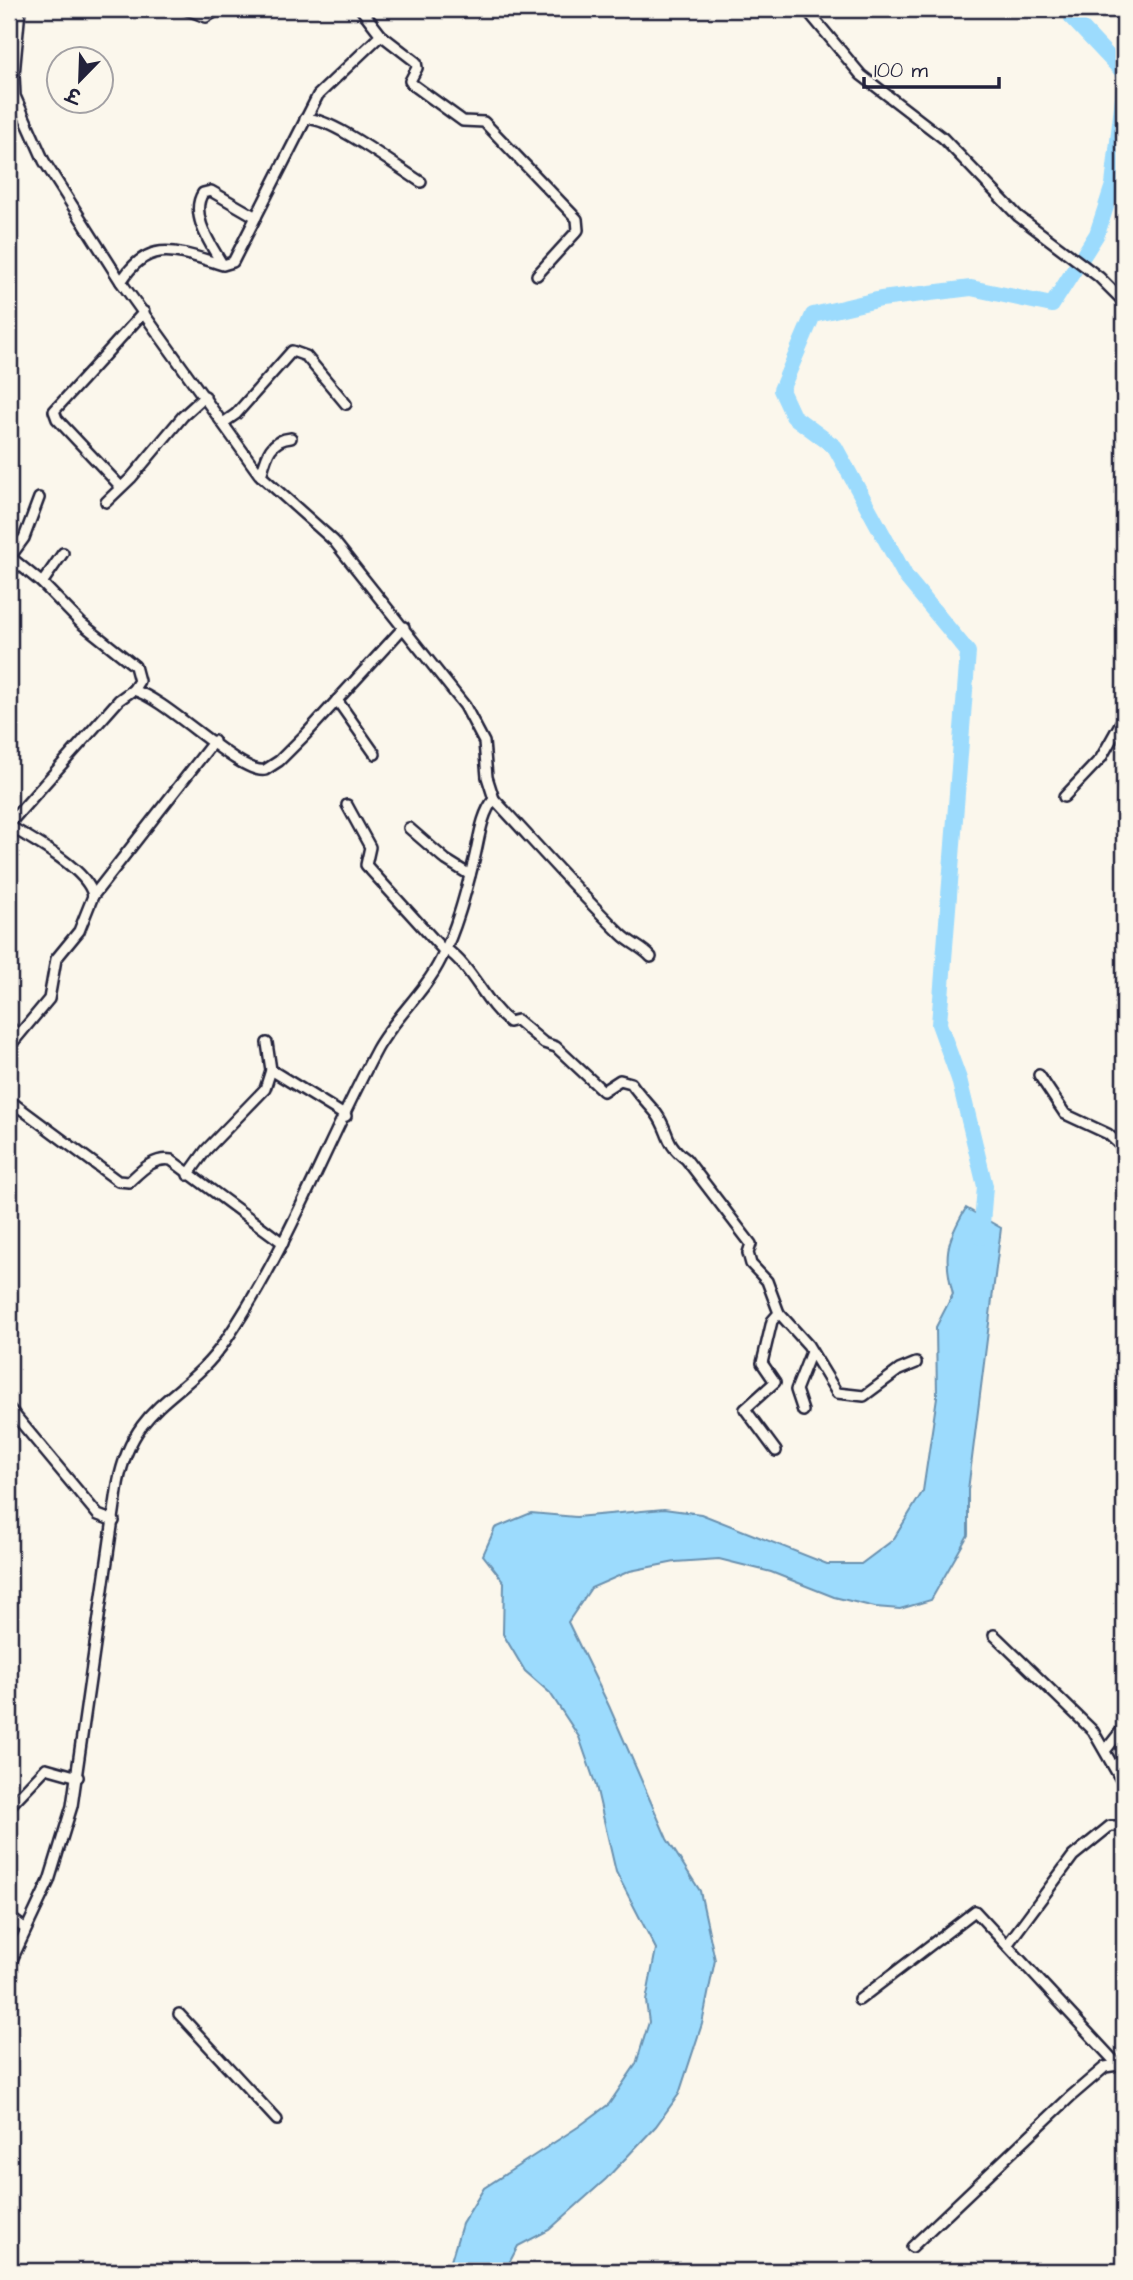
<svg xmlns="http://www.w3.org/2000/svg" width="1133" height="2280" font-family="'Architects Daughter','Playpen Sans Deva',sans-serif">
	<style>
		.water { fill: #9cdbfd; stroke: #6b91af; stroke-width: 2 }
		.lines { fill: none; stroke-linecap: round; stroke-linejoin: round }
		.river { stroke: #9cdbfd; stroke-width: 16 }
		.minor-casing { stroke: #22223b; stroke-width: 14 }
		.minor { stroke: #fbf7ec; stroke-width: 9 }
	</style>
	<rect width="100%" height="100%" fill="#fbf7ec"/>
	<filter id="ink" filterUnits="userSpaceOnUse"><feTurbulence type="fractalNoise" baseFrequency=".0143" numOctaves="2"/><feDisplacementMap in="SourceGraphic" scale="14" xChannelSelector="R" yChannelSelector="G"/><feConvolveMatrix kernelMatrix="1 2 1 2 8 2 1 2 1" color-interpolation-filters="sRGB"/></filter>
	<g filter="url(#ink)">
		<path class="water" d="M966 1208 1001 1228 968 1490V1535L931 1600 900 1609 875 1607 834 1597 771 1572 719 1559 675 1562 630 1571 591 1588 568 1622 609 1706 667 1839 700 1891 715 1960 702 2024 679 2094 656 2126 606 2179 549 2230 518 2246 505 2271H448L462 2224 484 2188 578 2127 609 2104 636 2064 649 2022 646 2001 656 1949 616 1872 596 1786 579 1737 550 1693 525 1671 503 1634 504 1582 483 1555 495 1528 531 1513 576 1517 664 1509 701 1514 827 1564H861L893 1540 923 1491 937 1397 936 1327 953 1294C943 1257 946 1241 966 1208Z"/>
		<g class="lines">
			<g class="river">
				<polyline points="1072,9 1072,18 1124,73"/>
				<polyline points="981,1237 985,1186 959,1079 939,1024 968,652 906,577 835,447 793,416 781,390 813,315 881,299 971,288 1052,305 1097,234 1113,185 1124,88"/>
			</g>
			<g class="minor-casing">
				<g id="minor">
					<polyline points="185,9 206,17 220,9"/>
					<polyline points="361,9 381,35 416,62 417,68 410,81 412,84 463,121 484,122 577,219 578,230 537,275"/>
					<polyline points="806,9 861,75 943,138 1018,216 1099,277 1124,302"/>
					<path d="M305 119C329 115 398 168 421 182"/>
					<path d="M222 264C211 245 189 214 203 193L211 191 256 217"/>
					<path d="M121 282C149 236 179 252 223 265L233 262 318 95 381 35"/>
					<polyline points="223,423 236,414 292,351 306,356 346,404"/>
					<path d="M261 476C266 458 269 440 291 438"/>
					<polyline points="120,486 57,419 54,411 144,312"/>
					<polyline points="106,502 131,478 183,416 205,396"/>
					<polyline points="9,556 42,583 81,623 135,666 139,681 133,690"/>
					<polyline points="10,557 24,538 39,498"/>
					<polyline points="42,583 63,553"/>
					<polyline points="337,700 375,754"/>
					<polyline points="1064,797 1101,758 1124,717"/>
					<path d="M494 799C536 844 577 891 621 934 631 944 642 947 651 957"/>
					<polyline points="347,805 370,847 366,865 445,952"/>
					<path d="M9 824 119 700 133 690C166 698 240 775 265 770L279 761 306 734 404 627"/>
					<path d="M9 826C30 838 89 870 93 896L79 931 56 959 49 999 9 1047"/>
					<polyline points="409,828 446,860 470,875"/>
					<polyline points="93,896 214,741"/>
					<path d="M446 949C473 968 484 1002 509 1022L517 1020 544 1043 556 1047 603 1091 620 1080 631 1083C639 1095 648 1103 656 1113 670 1132 664 1143 686 1159L751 1244 748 1253 751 1264 767 1281 779 1313 808 1345 837 1393 864 1396 899 1370 916 1363"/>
					<polyline points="9,1026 18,1035"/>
					<polyline points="271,1070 346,1116"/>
					<polyline points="1039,1075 1065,1114 1108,1134 1124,1149"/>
					<path d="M9 1100 118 1181 129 1182C141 1171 153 1157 171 1160L283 1243"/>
					<polyline points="188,1175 206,1150 265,1089 271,1070 267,1043"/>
					<polyline points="9,1408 98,1515 114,1521"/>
					<polyline points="803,1411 796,1390 811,1352"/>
					<polyline points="776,1451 745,1409 775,1382 762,1363 772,1321 779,1313"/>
					<polyline points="994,1635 1093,1731 1124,1785"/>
					<polyline points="1105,1751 1124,1727"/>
					<polyline points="9,1807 46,1768 78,1777"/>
					<polyline points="9,1917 26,1929"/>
					<polyline points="1007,1945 1073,1856 1110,1826 1124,1826"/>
					<path d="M9 1966 49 1881 72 1806 118 1484C134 1400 186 1400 226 1340 288 1249 325 1146 377 1049 395 1017 425 992 441 959 456 930 465 895 473 864 479 843 480 816 494 799L487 777 484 742 465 706 334 541 259 474 121 282 44 161 15 96 14 75 20 9"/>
					<polyline points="859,2000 975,1911 1118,2065"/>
					<polyline points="179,2014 277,2120"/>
					<polyline points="912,2247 1070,2097 1105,2067 1118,2065 1124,2059"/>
				</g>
			</g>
			<use href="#minor" class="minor"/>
		</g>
	</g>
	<rect width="1133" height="2280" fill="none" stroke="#fbf7ec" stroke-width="35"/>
	<rect x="18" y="18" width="1098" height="2245" fill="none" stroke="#22223b" stroke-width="2.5" filter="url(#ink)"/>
	<g transform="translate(80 80) rotate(203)"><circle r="33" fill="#fbf7ec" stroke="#a4a2a5" stroke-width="2"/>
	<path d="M0-5L12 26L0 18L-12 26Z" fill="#22223b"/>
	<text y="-10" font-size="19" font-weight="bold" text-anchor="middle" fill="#22223b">उ</text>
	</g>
	<path d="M864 77v10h135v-10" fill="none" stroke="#22223b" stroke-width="3.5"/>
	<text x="874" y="77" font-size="21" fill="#22223b" stroke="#fbf7ec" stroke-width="5" paint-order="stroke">100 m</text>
</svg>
